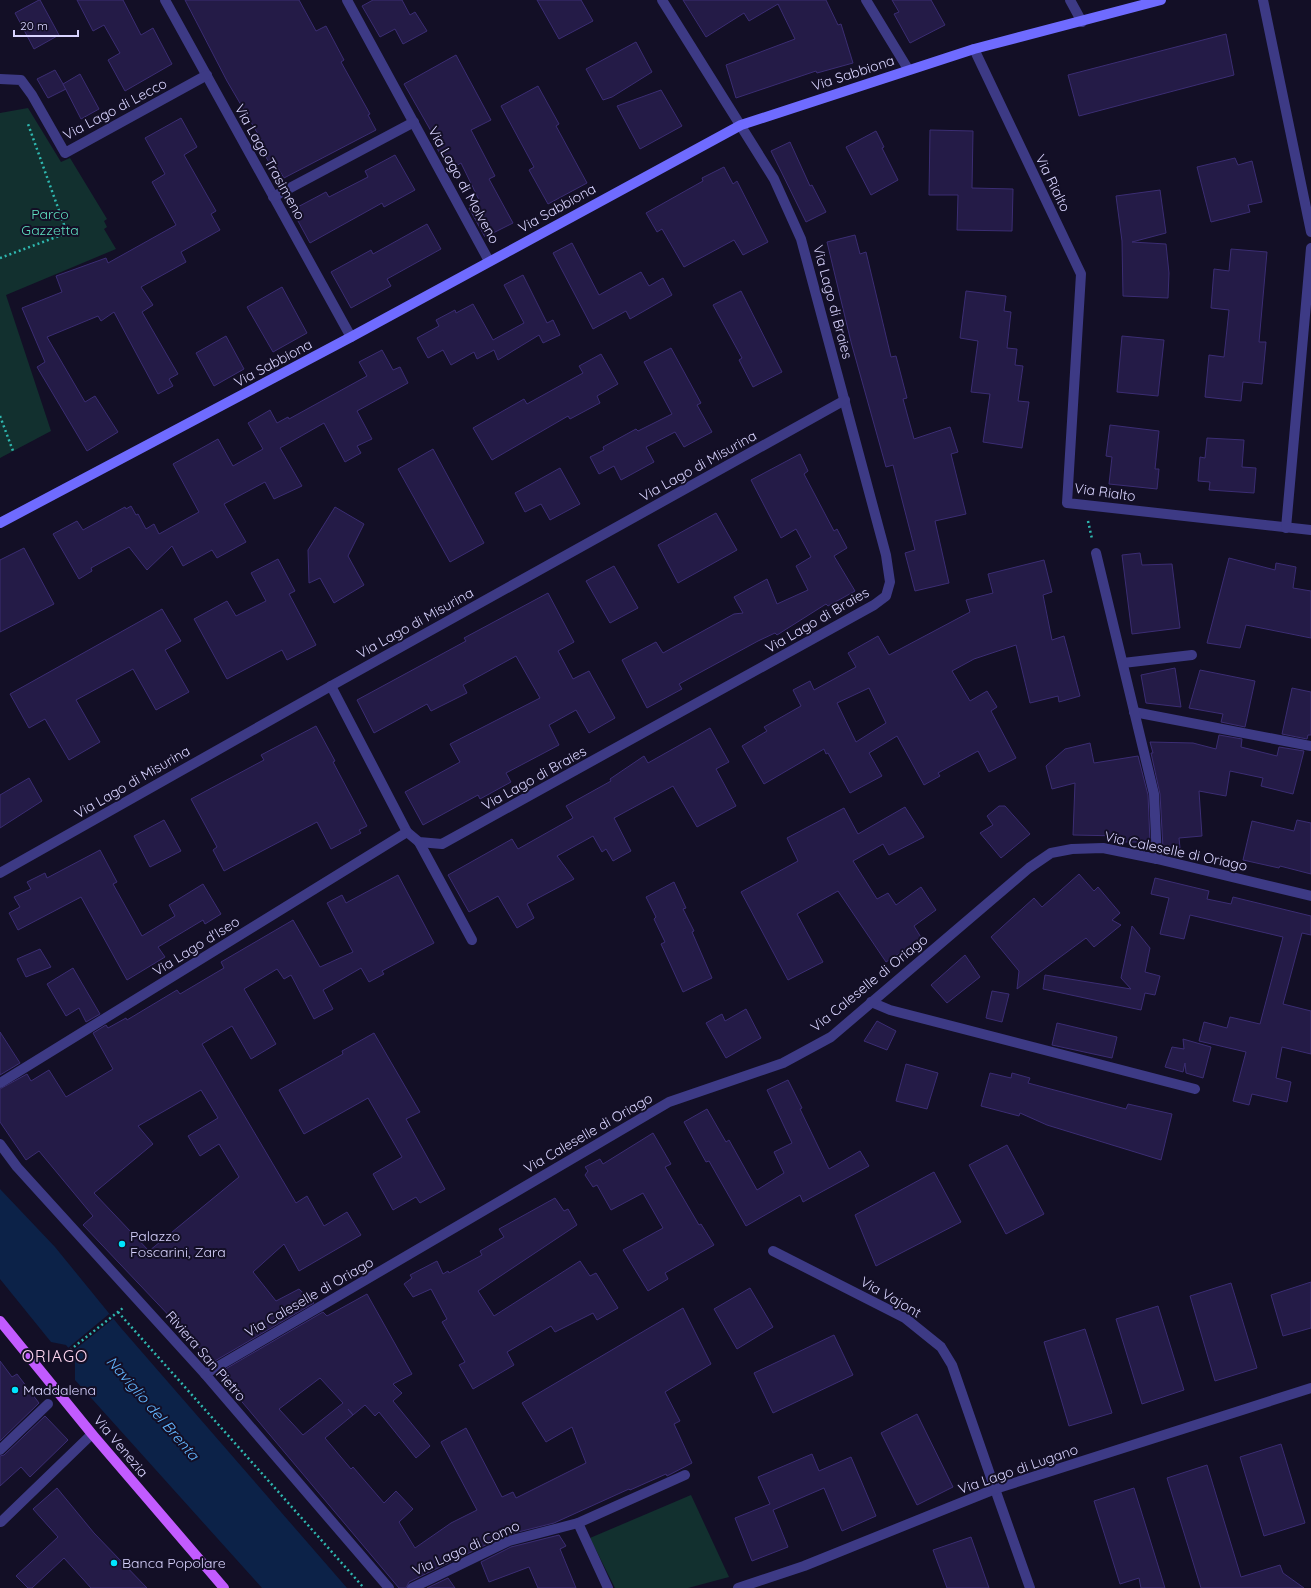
<svg xmlns="http://www.w3.org/2000/svg" width="1311" height="1588" font-family="Quicksand,sans-serif">
	<style>
		.green { fill: #12302f }
		.water { fill: #0c2248 }
		.pier { fill: #130f26 }
		.building { fill: #241b47; stroke: #3b2d73; fill-rule: evenodd }
		.lines { fill: none; stroke-linecap: round; stroke-linejoin: round }
		.path { stroke: #2fb8b0; stroke-width: 2.5; stroke-dasharray: 2 3; stroke-linecap: butt }
		.lane { stroke: #3d3a85; stroke-width: 10 }
		.street { stroke: #3d3a85; stroke-width: 10 }
		.secondary { stroke: #6f6bff; stroke-width: 10 }
		.primary { stroke: #c25bff; stroke-width: 10 }
		.poi-dot { fill: #00e5ff; stroke: #130f26; stroke-width: 1.5 }
		.labels { text-anchor: middle; dominant-baseline: central; stroke-width: 4; stroke-linejoin: round; paint-order: stroke }
		.street-label { font-size: 14px; fill: #d9d4ff; stroke: #130f26 }
		.park-label { font-size: 14px; fill: #5fe0c0; stroke: #130f26 }
		.poi-label { font-size: 14px; fill: #d9d4ff; stroke: #130f26; text-anchor: start }
		.water-label { font-size: 15px; font-style: italic; fill: #62b6ff; stroke: #130f26 }
		.quarter-label { font-size: 16px; letter-spacing: 1px; fill: #ffd6f0; stroke: #130f26 }
	</style>
	<rect width="100%" height="100%" fill="#130f26"/>
	<g class="green">
		<polygon points="28,108 61,162 70,158 107,219 104,221 107,227 104,229 116,249 6,295 51,431 0,458 0,113"/>
		<polygon points="691,1495 729,1577 688,1588 615,1588 590,1538"/>
	</g>
	<polygon class="water" points="0,1189 55,1247 121,1328 347,1588 262,1588 75,1380 75,1356 66,1345 51,1342 0,1279"/>
	<polygon class="pier" points="109,1314 113,1319 72,1352 68,1348"/>
	<g class="building">
		<polygon points="39,0 40,0 59,35 34,49 15,13"/>
		<polygon points="77,0 123,0 141,35 153,28 172,64 125,91 108,60 120,53 104,25 93,31"/>
		<polygon points="185,0 299,0 316,31 326,26 344,60 341,62 370,114 368,115 376,130 284,178 275,163 271,166 261,148 265,146 227,81"/>
		<polygon points="373,0 402,0 410,15 415,12 427,31 403,44 395,29 380,37 362,6"/>
		<polygon points="537,0 581,0 593,21 559,39"/>
		<polygon points="683,0 826,0 838,25 841,24 853,63 817,73 816,71 736,98 726,65 795,39 778,4 749,21 744,13 706,37"/>
		<polygon points="892,0 931,0 945,25 910,43 894,14 899,12"/>
		<polygon points="1226,34 1234,75 1079,116 1068,75"/>
		<polygon points="636,42 652,72 612,97 603,100 586,69"/>
		<polygon points="456,55 491,120 471,130 495,176 489,179 513,223 485,237 469,208 480,202 461,163 449,170 432,139 435,138 404,84"/>
		<polygon points="55,70 66,89 48,98 37,79"/>
		<polygon points="80,74 99,109 81,119 63,84"/>
		<polygon points="538,86 559,124 556,126 587,183 548,204 529,170 534,167 501,106"/>
		<polygon points="661,90 682,126 640,149 617,106"/>
		<polygon points="181,118 197,147 184,155 216,211 211,214 220,230 181,252 186,262 141,287 153,305 142,312 178,374 169,379 173,386 158,394 114,312 101,321 98,316 47,337 85,402 95,396 118,432 87,451 37,367 45,362 22,308 62,292 56,276 106,258 108,263 176,225 152,182 165,174 145,138"/>
		<polygon points="930,130 973,131 972,188 1013,189 1012,231 957,230 958,195 929,195"/>
		<polygon points="876,131 884,147 882,148 898,180 871,195 846,147"/>
		<polygon points="790,142 810,186 812,185 826,212 806,222 771,151"/>
		<polygon points="395,155 415,190 384,207 382,203 310,243 292,210 326,192 329,197 368,177 365,171"/>
		<polygon points="1235,158 1238,165 1252,161 1262,202 1248,205 1250,212 1211,222 1197,167"/>
		<polygon points="724,167 733,184 737,181 768,242 743,255 734,240 684,267 662,229 657,232 646,213 703,181 702,178"/>
		<polygon points="1160,190 1166,233 1132,242 1166,244 1169,273 1168,298 1123,296 1122,241 1116,196"/>
		<polygon points="427,224 441,249 387,279 391,286 351,308 331,272 371,250 373,254"/>
		<polygon points="855,235 860,254 866,252 891,357 896,356 907,398 903,399 914,439 950,427 958,452 951,454 966,514 935,521 949,583 915,591 905,553 915,550 893,465 886,467 851,342 827,242"/>
		<polygon points="572,243 599,295 641,272 649,286 663,278 672,295 630,319 626,311 593,329 553,253"/>
		<polygon points="1231,249 1267,252 1259,342 1266,342 1262,384 1243,382 1241,401 1205,397 1209,355 1224,357 1229,310 1211,308 1214,269 1229,271"/>
		<polygon points="523,275 547,323 553,320 560,335 543,343 539,335 498,360 494,350 477,359 474,352 451,365 443,350 428,358 417,338 439,326 436,320 455,310 456,313 473,304 493,340 524,323 504,285"/>
		<polygon points="282,287 307,333 273,352 247,307"/>
		<polygon points="741,291 782,372 753,387 739,360 742,358 713,305"/>
		<polygon points="966,291 1006,296 1004,311 1011,312 1007,348 1017,349 1015,365 1023,366 1018,401 1029,402 1022,448 983,442 990,394 971,392 978,341 960,338"/>
		<polygon points="226,336 244,369 214,386 196,353"/>
		<polygon points="1122,336 1164,340 1158,396 1117,392"/>
		<polygon points="671,348 701,403 697,405 712,432 684,447 675,432 646,447 654,462 621,480 614,466 599,474 590,457 604,450 603,447 636,429 638,431 672,414 644,362"/>
		<polygon points="382,350 393,370 400,367 408,383 357,411 372,439 357,446 361,453 345,462 324,423 280,448 302,486 274,499 265,482 224,504 246,542 217,558 212,550 183,566 172,546 147,570 129,547 91,568 92,571 79,579 53,534 77,521 83,530 125,507 126,509 131,506 136,515 138,514 146,529 154,524 159,534 199,512 173,464 218,439 233,466 263,449 248,423 270,410 277,423 288,417 289,419 367,376 359,362"/>
		<polygon points="601,354 618,384 597,396 600,403 570,419 568,416 492,460 473,428 524,399 527,404 583,373 579,366"/>
		<polygon points="1110,425 1159,431 1155,469 1159,469 1157,489 1109,484 1112,457 1106,456"/>
		<polygon points="1207,438 1244,440 1242,467 1256,468 1254,493 1209,490 1210,482 1198,481 1200,457 1205,458"/>
		<polygon points="433,449 484,543 450,562 398,469"/>
		<polygon points="800,454 808,471 804,474 834,531 837,529 847,548 834,556 855,591 828,606 826,604 777,635 775,633 758,641 679,684 682,689 647,708 622,660 656,642 663,653 734,614 743,613 734,597 767,579 777,604 808,590 796,566 811,557 796,529 781,538 751,480"/>
		<polygon points="560,468 580,504 550,520 541,504 525,512 515,493"/>
		<polygon points="335,507 364,524 348,556 364,585 334,603 320,578 309,583 308,550"/>
		<polygon points="716,513 737,550 678,583 658,545"/>
		<polygon points="24,548 54,604 0,632 0,560"/>
		<polygon points="1140,553 1142,565 1172,564 1180,628 1132,634 1122,555"/>
		<polygon points="1229,558 1275,570 1276,563 1296,567 1293,588 1311,591 1311,638 1246,625 1240,648 1207,643"/>
		<polygon points="278,559 295,591 289,594 316,645 287,660 282,650 227,679 194,619 227,601 236,616 266,601 251,573"/>
		<path d="M1044 560 1052 592 1043 595 1052 640 1064 636 1080 696 1059 702 1058 696 1030 703 1016 645 974 659 952 671 970 701 987 691 997 707 991 711 1016 758 989 772 978 751 938 773 940 776 924 785 897 736 869 753 882 776 850 793 828 753 826 754 824 749 764 784 742 746 767 731 764 727 801 706 793 690 810 681 814 690 856 667 848 653 878 636 889 655 970 612 966 600 993 593 988 574ZM869 688 886 723 856 742 837 703Z"/>
		<polygon points="614,566 638,608 610,623 586,581"/>
		<polygon points="548,593 574,642 558,651 573,679 589,671 615,718 589,733 576,710 549,725 559,745 506,773 511,782 480,799 478,795 423,825 405,792 460,762 450,744 540,698 516,656 463,685 467,693 431,711 427,704 374,733 357,700 466,641 464,638"/>
		<polygon points="162,609 181,641 165,650 189,692 156,710 133,669 76,700 100,742 69,760 45,719 29,728 10,694"/>
		<polygon points="1175,668 1181,707 1146,703 1141,675"/>
		<polygon points="1200,670 1255,681 1245,727 1221,722 1223,714 1189,708"/>
		<polygon points="1292,688 1311,692 1311,735 1308,735 1307,739 1282,734"/>
		<polygon points="316,726 335,761 333,762 367,826 359,830 361,833 331,849 317,822 224,871 213,850 217,847 191,799 264,760 261,755"/>
		<polygon points="710,728 729,762 716,769 736,806 697,827 673,786 614,818 631,851 613,861 606,849 602,852 593,836 557,856 574,879 527,904 534,918 517,928 498,896 469,912 448,875 512,839 518,849 573,818 566,806 611,781 610,779 644,756 648,763"/>
		<polygon points="1219,735 1242,739 1241,747 1277,756 1279,747 1304,751 1293,794 1261,786 1263,778 1230,771 1226,796 1199,791 1202,836 1179,838 1180,848 1163,848 1160,794 1151,753 1153,753 1150,742 1193,743 1216,749"/>
		<polygon points="1090,743 1094,763 1138,756 1148,795 1150,842 1116,842 1122,836 1073,835 1075,783 1052,789 1046,766 1065,749"/>
		<polygon points="29,778 42,801 0,828 0,795"/>
		<polygon points="999,806 1005,806 1030,834 1001,858 980,833 993,825 987,816"/>
		<polygon points="905,807 924,837 889,855 883,844 853,861 877,899 888,893 896,905 921,887 936,910 914,926 922,939 886,962 838,891 797,914 823,962 788,980 741,892 798,861 787,838 844,808 858,834"/>
		<polygon points="164,820 181,851 150,867 134,836"/>
		<polygon points="1297,820 1311,823 1311,874 1280,866 1279,868 1243,860 1252,821 1294,831"/>
		<polygon points="100,850 117,882 113,884 142,936 175,916 169,905 203,884 221,914 205,924 203,920 158,947 165,957 127,980 81,897 18,930 9,913 20,907 14,897 31,889 27,882 45,873 47,878"/>
		<polygon points="1079,874 1094,891 1098,887 1120,913 1112,920 1121,925 1094,947 1086,938 1017,989 1019,971 991,937 1034,898 1042,907"/>
		<path d="M398 875 434 943 382 971 384 974 369 982 361 968 323 990 333 1009 314 1019 291 975 284 979 277 969 244 989 276 1044 251 1059 232 1026 202 1044 296 1203 307 1196 324 1226 347 1212 361 1235 299 1271 284 1244 253 1272 276 1301 299 1289 314 1303 213 1362 83 1225 93 1216 39 1151 26 1160 0 1122V1089L27 1074 31 1081 49 1070 66 1097 113 1069 93 1033 106 1025 108 1028 126 1018 127 1020 177 990 180 994 224 968 221 962 293 920 320 967 353 952 327 903 342 895 346 903ZM201 1090 218 1118 188 1136 200 1156 219 1144 239 1177 149 1251 94 1193 153 1144 138 1126Z"/>
		<polygon points="1155,878 1209,891 1207,899 1231,904 1233,897 1311,916 1311,935 1302,933 1283,1004 1311,1011 1311,1054 1282,1047 1276,1078 1291,1082 1287,1102 1252,1094 1249,1105 1233,1101 1246,1052 1199,1041 1204,1022 1227,1028 1230,1017 1260,1024 1283,937 1190,915 1184,939 1160,934 1169,898 1151,894"/>
		<polygon points="674,882 686,908 683,909 694,931 692,932 712,978 683,992 661,944 665,942 654,919 656,917 646,897"/>
		<polygon points="1132,926 1150,948 1145,972 1160,976 1155,995 1145,993 1141,1010 1043,989 1045,975 1131,989 1121,978"/>
		<polygon points="40,949 51,967 26,977 17,959"/>
		<polygon points="965,955 980,977 947,1003 931,985"/>
		<polygon points="73,968 100,1014 86,1022 79,1008 66,1016 47,984"/>
		<polygon points="992,991 1009,994 1002,1022 986,1018"/>
		<polygon points="746,1009 761,1038 726,1058 706,1023 722,1014 725,1021"/>
		<polygon points="877,1021 896,1031 887,1050 864,1041"/>
		<polygon points="1057,1023 1117,1037 1112,1058 1052,1045"/>
		<polygon points="0,1032 20,1063 0,1075"/>
		<polygon points="374,1033 420,1112 406,1119 445,1189 420,1203 416,1197 393,1210 373,1174 402,1157 368,1098 304,1134 279,1090 343,1054 342,1051"/>
		<polygon points="1183,1039 1211,1047 1203,1078 1186,1073 1185,1063 1183,1072 1165,1067 1172,1047 1184,1049"/>
		<polygon points="906,1064 938,1073 927,1109 896,1101"/>
		<polygon points="990,1073 1011,1078 1012,1073 1030,1078 1028,1083 1126,1109 1128,1104 1172,1114 1161,1160 1047,1125 1020,1113 1019,1116 981,1106"/>
		<polygon points="788,1080 802,1108 800,1109 829,1169 860,1151 869,1166 803,1202 800,1195 746,1226 709,1161 706,1162 684,1122 707,1109 726,1142 729,1140 757,1190 784,1173 774,1152 792,1143 767,1090"/>
		<polygon points="653,1133 671,1164 665,1167 699,1225 701,1224 714,1245 665,1273 668,1279 648,1291 623,1250 663,1228 643,1193 611,1210 597,1185 593,1187 585,1175 588,1171 585,1167 600,1159 603,1164"/>
		<polygon points="1007,1145 1044,1214 1006,1234 969,1165"/>
		<polygon points="934,1172 961,1222 876,1266 855,1215"/>
		<polygon points="555,1198 564,1211 568,1209 577,1225 478,1291 494,1316 580,1261 590,1276 596,1273 618,1308 597,1320 593,1313 555,1332 551,1326 507,1352 514,1365 473,1389 459,1365 465,1362 442,1322 447,1319 431,1289 413,1297 404,1284 412,1278 410,1275 437,1261 443,1274 448,1271 449,1273 482,1255 480,1251 504,1237 499,1229"/>
		<polygon points="1311,1282 1311,1328 1283,1336 1271,1295"/>
		<polygon points="1231,1283 1257,1368 1215,1381 1190,1296"/>
		<polygon points="750,1288 773,1327 737,1349 714,1309"/>
		<path d="M367 1294 412 1374 393 1384 402 1393 393 1401 430 1446 416 1458 379 1412 375 1416 365 1405 353 1415 348 1409 353 1415 325 1438 351 1469 353 1467 384 1503 396 1491 413 1509 399 1522 415 1548 451 1523 477 1510 441 1442 466 1428 502 1497 513 1492 516 1498 586 1463 572 1427 546 1442 522 1403 683 1308 711 1364 665 1392 680 1421 674 1424 692 1463 667 1476 666 1474 630 1490 629 1489 554 1523 506 1535 409 1582 406 1588H399L221 1377 225 1374 222 1371 323 1312 327 1316ZM320 1378 343 1403 303 1435 279 1409Z"/>
		<polygon points="1158,1306 1184,1390 1142,1404 1116,1319"/>
		<polygon points="1085,1329 1112,1413 1069,1426 1044,1342"/>
		<polygon points="834,1335 853,1375 773,1413 754,1373"/>
		<polygon points="0,1361 12,1377 17,1374 39,1403 0,1441"/>
		<polygon points="917,1414 953,1487 917,1505 881,1433"/>
		<polygon points="45,1416 68,1440 30,1477 21,1467 0,1486 0,1456 4,1455"/>
		<polygon points="1281,1444 1305,1523 1264,1536 1240,1457"/>
		<polygon points="812,1454 819,1471 851,1457 876,1516 842,1531 824,1488 773,1510 788,1547 752,1561 735,1518 770,1504 758,1477"/>
		<polygon points="1207,1465 1241,1577 1280,1565 1283,1573 1304,1588 1201,1588 1167,1478"/>
		<polygon points="57,1488 94,1533 147,1588 91,1588 64,1558 32,1588 28,1588 16,1576 58,1537 33,1509"/>
		<polygon points="1134,1488 1165,1588 1141,1588 1139,1578 1120,1584 1094,1501"/>
		<polygon points="559,1535 566,1546 560,1549 576,1588 538,1588 529,1567 489,1582 481,1562 511,1547"/>
		<polygon points="971,1537 989,1588 947,1588 933,1550"/>
		<polygon points="448,1578 455,1588 427,1588"/>
	</g>
	<g class="lines">
		<g class="path">
			<polyline points="0,258 67,233 28,124"/>
			<polyline points="0,416 13,451"/>
			<polyline points="1088,521 1092,539"/>
			<polyline points="118,1312 364,1588"/>
			<polyline points="70,1350 123,1308"/>
		</g>
		<g class="lane">
			<polyline points="1123,663 1192,655"/>
			<polyline points="1134,712 1311,746"/>
			<polyline points="871,1002 890,1010 1195,1089"/>
			<polyline points="995,1489 1030,1588"/>
			<polyline points="1,1522 92,1434"/>
		</g>
		<g class="street">
			<polyline points="165,0 351,337"/>
			<polyline points="347,0 489,261"/>
			<polyline points="866,0 908,69"/>
			<polyline points="1070,0 1082,22"/>
			<polyline points="1263,0 1311,232"/>
			<polyline points="974,49 1081,274 1067,503 1311,530"/>
			<polyline points="0,79 21,80 32,95 65,153 207,75"/>
			<polyline points="273,197 414,122"/>
			<polyline points="1286,528 1311,248"/>
			<polyline points="1096,553 1154,794 1157,859"/>
			<polyline points="331,686 407,832 419,842 442,844 874,605 886,596 890,582 886,555 801,239 774,179 662,0"/>
			<polyline points="419,842 472,940"/>
			<polyline points="0,873 331,686 845,400"/>
			<polyline points="0,1083 407,832"/>
			<polyline points="0,1144 17,1167 205,1374 389,1588"/>
			<polyline points="773,1251 905,1318 941,1347 952,1365 995,1489"/>
			<polyline points="205,1374 669,1102 783,1063 831,1037 1029,868 1051,853 1072,849 1103,848 1157,859 1311,896"/>
			<polyline points="0,1450 48,1404"/>
			<polyline points="578,1523 608,1588"/>
			<polyline points="412,1588 509,1541 578,1523 685,1475"/>
			<polyline points="738,1588 804,1566 995,1489 1311,1388"/>
		</g>
		<polyline class="secondary" points="0,523 351,337 741,125 974,49 1161,0"/>
		<polyline class="primary" points="0,1321 92,1434 224,1588"/>
	</g>
	<g class="poi-dot">
		<circle cx="122" cy="1244" r="4"/>
		<circle cx="15" cy="1390" r="4"/>
		<circle cx="114" cy="1563" r="4"/>
	</g>
	<g class="labels">
		<g class="street-label">
			<text transform="translate(853 73) rotate(-18)">Via Sabbiona</text>
			<text transform="translate(115 109) rotate(-28)">Via Lago di Lecco</text>
			<text transform="translate(270 162) rotate(61)">Via Lago Trasimeno</text>
			<text transform="translate(1053 183) rotate(64)">Via Rialto</text>
			<text transform="translate(464 185) rotate(61)">Via Lago di Molveno</text>
			<text transform="translate(557 208) rotate(-29)">Via Sabbiona</text>
			<text transform="translate(833 302) rotate(75)">Via Lago di Braies</text>
			<text transform="translate(273 363) rotate(-28)">Via Sabbiona</text>
			<text transform="translate(698 466) rotate(-29)">Via Lago di Misurina</text>
			<text transform="translate(1105 492) rotate(8)">Via Rialto</text>
			<text transform="translate(817 620) rotate(-30)">Via Lago di Braies</text>
			<text transform="translate(415 623) rotate(-29)">Via Lago di Misurina</text>
			<text transform="translate(534 778) rotate(-29)">Via Lago di Braies</text>
			<text transform="translate(132 782) rotate(-30)">Via Lago di Misurina</text>
			<text transform="translate(1176 851) rotate(12)">Via Caleselle di Oriago</text>
			<text transform="translate(196 946) rotate(-32)">Via Lago d'Iseo</text>
			<text transform="translate(869 983) rotate(-39)">Via Caleselle di Oriago</text>
			<text transform="translate(588 1133) rotate(-30)">Via Caleselle di Oriago</text>
			<text transform="translate(309 1297) rotate(-30)">Via Caleselle di Oriago</text>
			<text transform="translate(891 1297) rotate(30)">Via Vajont</text>
			<text transform="translate(206 1356) rotate(49)">Riviera San Pietro</text>
			<text transform="translate(121 1446) rotate(50)">Via Venezia</text>
			<text transform="translate(1018 1469) rotate(-19)">Via Lago di Lugano</text>
			<text transform="translate(466 1548) rotate(-24)">Via Lago di Como</text>
		</g>
		<g class="park-label">
			<text x="50" y="214">Parco<tspan x="50" dy="16">Gazzetta</tspan></text>
		</g>
		<g class="poi-label">
			<text x="130" y="1236">Palazzo<tspan x="130" dy="16">Foscarini, Zara</tspan></text>
			<text x="23" y="1390">Maddalena</text>
			<text x="122" y="1563">Banca Popolare</text>
		</g>
		<g class="water-label">
			<text transform="translate(153 1408) rotate(49)">Naviglio del Brenta</text>
		</g>
		<g class="quarter-label">
			<text x="55" y="1356">ORIAGO</text>
		</g>
	</g>
	<path d="M14 30v6h64v-6" fill="none" stroke="#d9d4ff" stroke-width="2"/>
	<text x="20" y="30" font-size="12" fill="#d9d4ff" stroke="#130f26" stroke-width="3" paint-order="stroke">20 m</text>
</svg>
